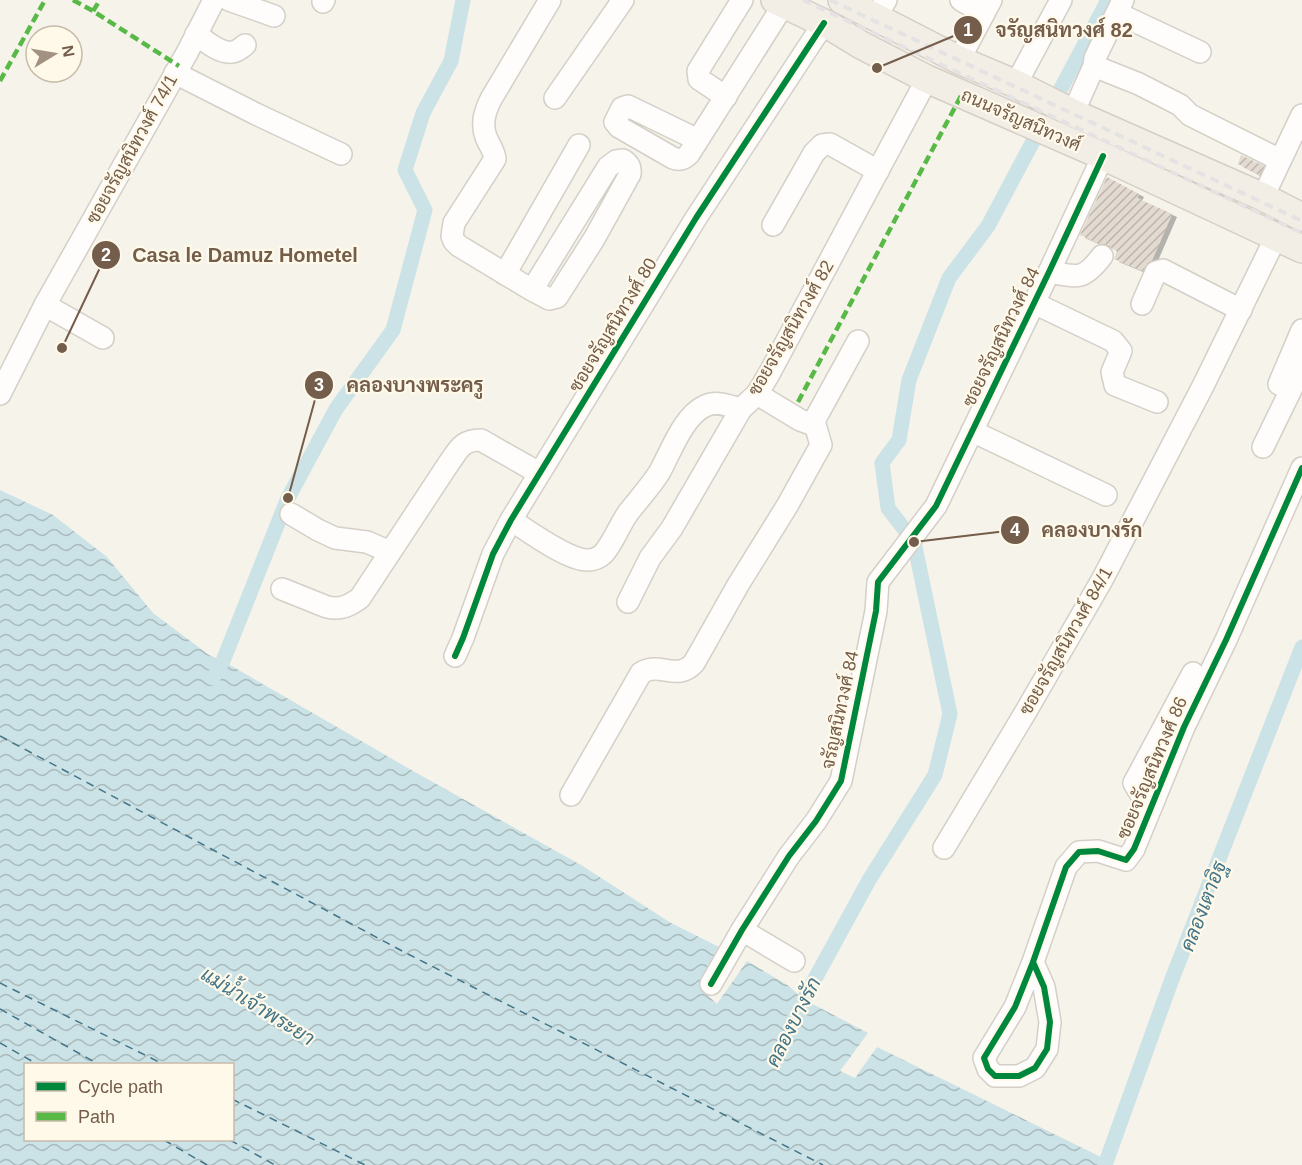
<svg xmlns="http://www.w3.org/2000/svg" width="1302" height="1165" font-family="Helvetica,Sarabun,sans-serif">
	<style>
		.water { fill: url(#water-waves); fill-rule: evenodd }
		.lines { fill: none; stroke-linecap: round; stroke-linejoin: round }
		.canal { stroke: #cbe2e6; stroke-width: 15 }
		.ferry { stroke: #437588; stroke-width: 1.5; stroke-dasharray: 8 6; stroke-linecap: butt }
		.building { fill: url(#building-hatch); filter: url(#shadow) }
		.minor-casing { stroke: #d4cfc7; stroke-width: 24 }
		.major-casing { stroke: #d5cec6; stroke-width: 30 }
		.minor { stroke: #fefdfc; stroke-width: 21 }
		.major { stroke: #f2eee5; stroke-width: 27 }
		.rail { stroke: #e5e2e4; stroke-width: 4; stroke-dasharray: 9 6; stroke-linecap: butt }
		.quiet { stroke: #58b947; stroke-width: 4.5; stroke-dasharray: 9 4.5; stroke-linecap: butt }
		.cycleway-casing { stroke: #fff9ea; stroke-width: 10 }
		.cycleway { stroke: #00873e; stroke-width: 6 }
		.labels { text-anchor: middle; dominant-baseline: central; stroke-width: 4.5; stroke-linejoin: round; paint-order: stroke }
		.street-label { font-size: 18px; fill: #745d4a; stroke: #fff9ea }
		.water-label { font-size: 20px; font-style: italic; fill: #437588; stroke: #fff9ea }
		.leader { fill: none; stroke: #745d4a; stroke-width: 2 }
		.callout-dot { fill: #745d4a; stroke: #fff9ea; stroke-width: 2 }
		.mark-label { font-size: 18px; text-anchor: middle; font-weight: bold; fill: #fff }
		.callout-label { font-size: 20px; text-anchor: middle; font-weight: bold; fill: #745d4a; stroke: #fff9ea; stroke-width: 4.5; stroke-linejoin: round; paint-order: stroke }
	</style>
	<defs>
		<pattern id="water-waves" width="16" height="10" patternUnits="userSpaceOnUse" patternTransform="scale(1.5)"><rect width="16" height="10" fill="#cbe2e6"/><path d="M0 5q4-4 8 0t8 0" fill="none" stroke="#a9babc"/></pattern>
		<pattern id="building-hatch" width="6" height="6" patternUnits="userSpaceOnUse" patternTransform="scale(1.5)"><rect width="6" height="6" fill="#e3dbd1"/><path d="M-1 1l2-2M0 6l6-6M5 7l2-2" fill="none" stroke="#bdb5ac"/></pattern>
		<filter id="shadow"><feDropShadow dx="5" dy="3" stdDeviation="0" flood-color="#0004"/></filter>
	</defs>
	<rect width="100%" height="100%" fill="#f6f3ea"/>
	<path class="water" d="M0 490 53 515 107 557 153 613 209 655 223 661 413 771 581 865 671 923 727 951 703 991 717 1004 747 961 789 986 803 999 868 1033 840 1071 855 1078 877 1047 1107 1160 1105 1165H0ZM26 1064H232V1140H26Z"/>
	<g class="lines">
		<g class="canal">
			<polyline points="213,678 223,661 288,498 336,409 393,330 425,210 405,170 423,113 451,61 463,0"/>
			<polyline points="794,1017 869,880 935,775 950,714 914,542 888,508 882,463 899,440 909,380 949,278 988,226 1108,0"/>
			<polyline points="1105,1165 1172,979 1302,647"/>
		</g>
		<g class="ferry">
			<polyline points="0,736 404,952 823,1165"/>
			<polyline points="0,983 163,1064"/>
			<polyline points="0,1009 98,1064"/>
			<polyline points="0,1043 37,1064"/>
			<polyline points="232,1099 365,1165"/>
			<polyline points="164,1140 207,1165"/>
			<polyline points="230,1140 275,1165"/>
		</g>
	</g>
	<g class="building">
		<polygon points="1241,155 1264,166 1259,175 1238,164"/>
		<polygon points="1107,177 1139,194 1137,198 1172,214 1152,260 1147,263 1143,271 1114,259 1117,251 1112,249 1110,246 1105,244 1100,244 1080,235"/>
	</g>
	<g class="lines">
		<g class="minor-casing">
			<g id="minor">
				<polyline points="229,0 274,16"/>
				<polyline points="961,0 984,13"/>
				<polyline points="323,2 324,0"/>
				<polyline points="1117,13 1200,52"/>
				<polyline points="875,18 886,0"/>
				<path d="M196 34C205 41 220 54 232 52 237 52 241 48 245 45"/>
				<polyline points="959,60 991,0"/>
				<polyline points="1094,66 1139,84 1180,105 1190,115 1280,160"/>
				<polyline points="175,73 256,114 341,154"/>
				<polyline points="1016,84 1061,0"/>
				<polyline points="726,97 699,79 698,71 742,0"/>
				<polyline points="555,98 623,0"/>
				<polyline points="1073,113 1094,66 1095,58 1123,0"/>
				<path d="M698 140 628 106 622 108 615 122 619 127 673 158C680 161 684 159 689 154L784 4"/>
				<polyline points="1263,197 1302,115"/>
				<polyline points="773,225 814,153 822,145 830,144 878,171"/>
				<path d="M1049 272C1078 277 1083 281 1102 256"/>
				<polyline points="505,274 579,145"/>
				<path d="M532 290 608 167 616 161 623 160C628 163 631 167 630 174L594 239 557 297 549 299 532 290 459 246 454 241 452 236 454 223 495 159C494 150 489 145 486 137 481 123 485 111 491 99L550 0"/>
				<polyline points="1034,303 1113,341 1121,351 1112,372 1115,385 1157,402"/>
				<polyline points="1142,304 1156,272 1163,270 1241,310"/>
				<polyline points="45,305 103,338"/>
				<polyline points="1279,384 1302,330"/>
				<polyline points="0,394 45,305 188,51 214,0"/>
				<polyline points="757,394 800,420 808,423 814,421"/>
				<polyline points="972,431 1106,495"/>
				<polyline points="1263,447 1302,367"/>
				<polyline points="291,514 318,530 335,538 367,542 390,552"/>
				<path d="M511 520C528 531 569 561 588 560 594 560 600 557 604 553 614 541 619 526 628 513 638 500 650 487 659 473 671 452 683 416 705 406 716 400 729 406 741 409"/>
				<path d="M282 589 327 607C341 610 349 606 360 598L449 463C459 449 462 440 481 440L539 473"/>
				<polyline points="628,602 650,558 672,528 741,409 757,394 769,374 927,79"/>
				<polyline points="455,656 463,638 493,554 511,520 696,218 824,23"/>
				<path d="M571 795 641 673C660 661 677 682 694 663L738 585 787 506 821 445 814 421 858 341"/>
				<polyline points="1154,800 1140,793 1134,783 1193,673"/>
				<polyline points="944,848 1025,713 1102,580 1203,386 1276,237"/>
				<polyline points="742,930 794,961"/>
				<polyline points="1033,962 1044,987 1050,1022 1047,1049 1035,1068 1019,1076 995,1076 988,1069 984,1058 1015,1007 1033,962 1066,867 1079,852 1098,851 1126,860 1134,849 1184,727 1226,640 1302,468"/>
				<polyline points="711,984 742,930 789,856 816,821 841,781 876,611 878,582 936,506 1049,272 1103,156"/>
			</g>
		</g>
		<g class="major-casing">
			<g id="major">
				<polyline points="775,0 830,26 861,45 927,79 1103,156 1302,249"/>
				<polyline points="842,0 959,60 1016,84 1073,113 1263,197 1302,217"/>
			</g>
		</g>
		<use href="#minor" class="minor"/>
		<use href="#major" class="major"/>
		<g class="rail">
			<polyline points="803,0 1302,233"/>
			<polyline points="830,0 1302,221"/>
		</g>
		<g class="quiet">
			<polyline points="73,0 93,11 179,66"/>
			<polyline points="93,11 100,0"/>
			<polyline points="0,81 45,0"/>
			<polyline points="798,402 962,94"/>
		</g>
		<g class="cycleway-casing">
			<g id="cycleway">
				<polyline points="455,656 463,638 493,554 511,520 696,218 824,23"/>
				<polyline points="1033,962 1044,987 1050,1022 1047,1049 1035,1068 1019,1076 995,1076 988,1069 984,1058 1015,1007 1033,962 1066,867 1079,852 1098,851 1126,860 1134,849 1184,727 1226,640 1302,468"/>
				<polyline points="711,984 742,930 789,856 816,821 841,781 876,611 878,582 936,506 1049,272 1103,156"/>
			</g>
		</g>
		<use href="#cycleway" class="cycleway"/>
	</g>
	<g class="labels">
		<g class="street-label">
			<text transform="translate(1021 120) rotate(24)">ถนนจรัญสนิทวงศ์</text>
			<text transform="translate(132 149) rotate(-61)">ซอยจรัญสนิทวงศ์ 74/1</text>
			<text transform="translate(613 325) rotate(-59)">ซอยจรัญสนิทวงศ์ 80</text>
			<text transform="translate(791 328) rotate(-60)">ซอยจรัญสนิทวงศ์ 82</text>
			<text transform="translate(1001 337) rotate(-64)">ซอยจรัญสนิทวงศ์ 84</text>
			<text transform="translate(1066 641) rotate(-60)">ซอยจรัญสนิทวงศ์ 84/1</text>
			<text transform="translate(840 710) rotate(-78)">จรัญสนิทวงศ์ 84</text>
			<text transform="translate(1152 768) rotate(-67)">ซอยจรัญสนิทวงศ์ 86</text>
		</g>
		<g class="water-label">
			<text transform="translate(1203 906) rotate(-69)">คลองเตาอิฐ</text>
			<text transform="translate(258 1006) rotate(32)">แม่น้ำเจ้าพระยา</text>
			<text transform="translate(793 1022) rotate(-63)">คลองบางรัก</text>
		</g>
	</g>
	<path class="leader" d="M877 68L968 30M62 348L106 255M288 498L319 385M914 542L1015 530"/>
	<g class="callout-dot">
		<circle cx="877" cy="68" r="6"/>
		<circle cx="62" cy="348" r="6"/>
		<circle cx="288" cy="498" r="6"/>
		<circle cx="914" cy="542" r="6"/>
		<circle cx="968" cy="30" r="15"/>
		<circle cx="106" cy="255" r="15"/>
		<circle cx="319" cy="385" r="15"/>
		<circle cx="1015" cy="530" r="15"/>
	</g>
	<g class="mark-label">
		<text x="968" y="36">1</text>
		<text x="106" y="261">2</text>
		<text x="319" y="391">3</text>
		<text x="1015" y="536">4</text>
	</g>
	<g class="callout-label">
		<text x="1064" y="37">จรัญสนิทวงศ์ 82</text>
		<text x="245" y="262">Casa le Damuz Hometel</text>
		<text x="415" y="392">คลองบางพระครู</text>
		<text x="1092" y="537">คลองบางรัก</text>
	</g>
	<rect x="24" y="1063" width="210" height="78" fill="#fff9ea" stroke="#c7bbaa" stroke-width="1.5"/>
	<rect x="36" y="1082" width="30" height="9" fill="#00873e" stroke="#c7bbaa" stroke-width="1.5"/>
	<text x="78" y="1093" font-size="18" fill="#745d4a">Cycle path</text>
	<rect x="36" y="1112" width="30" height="9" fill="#58b947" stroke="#c7bbaa" stroke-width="1.5"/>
	<text x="78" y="1123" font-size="18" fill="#745d4a">Path</text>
	<g transform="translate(54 54) rotate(79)"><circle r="28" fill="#fff9ea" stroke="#c7bbaa" stroke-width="1.5"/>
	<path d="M0-4.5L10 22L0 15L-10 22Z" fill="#a29282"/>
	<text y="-9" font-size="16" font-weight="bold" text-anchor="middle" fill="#745d4a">N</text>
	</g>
</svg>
